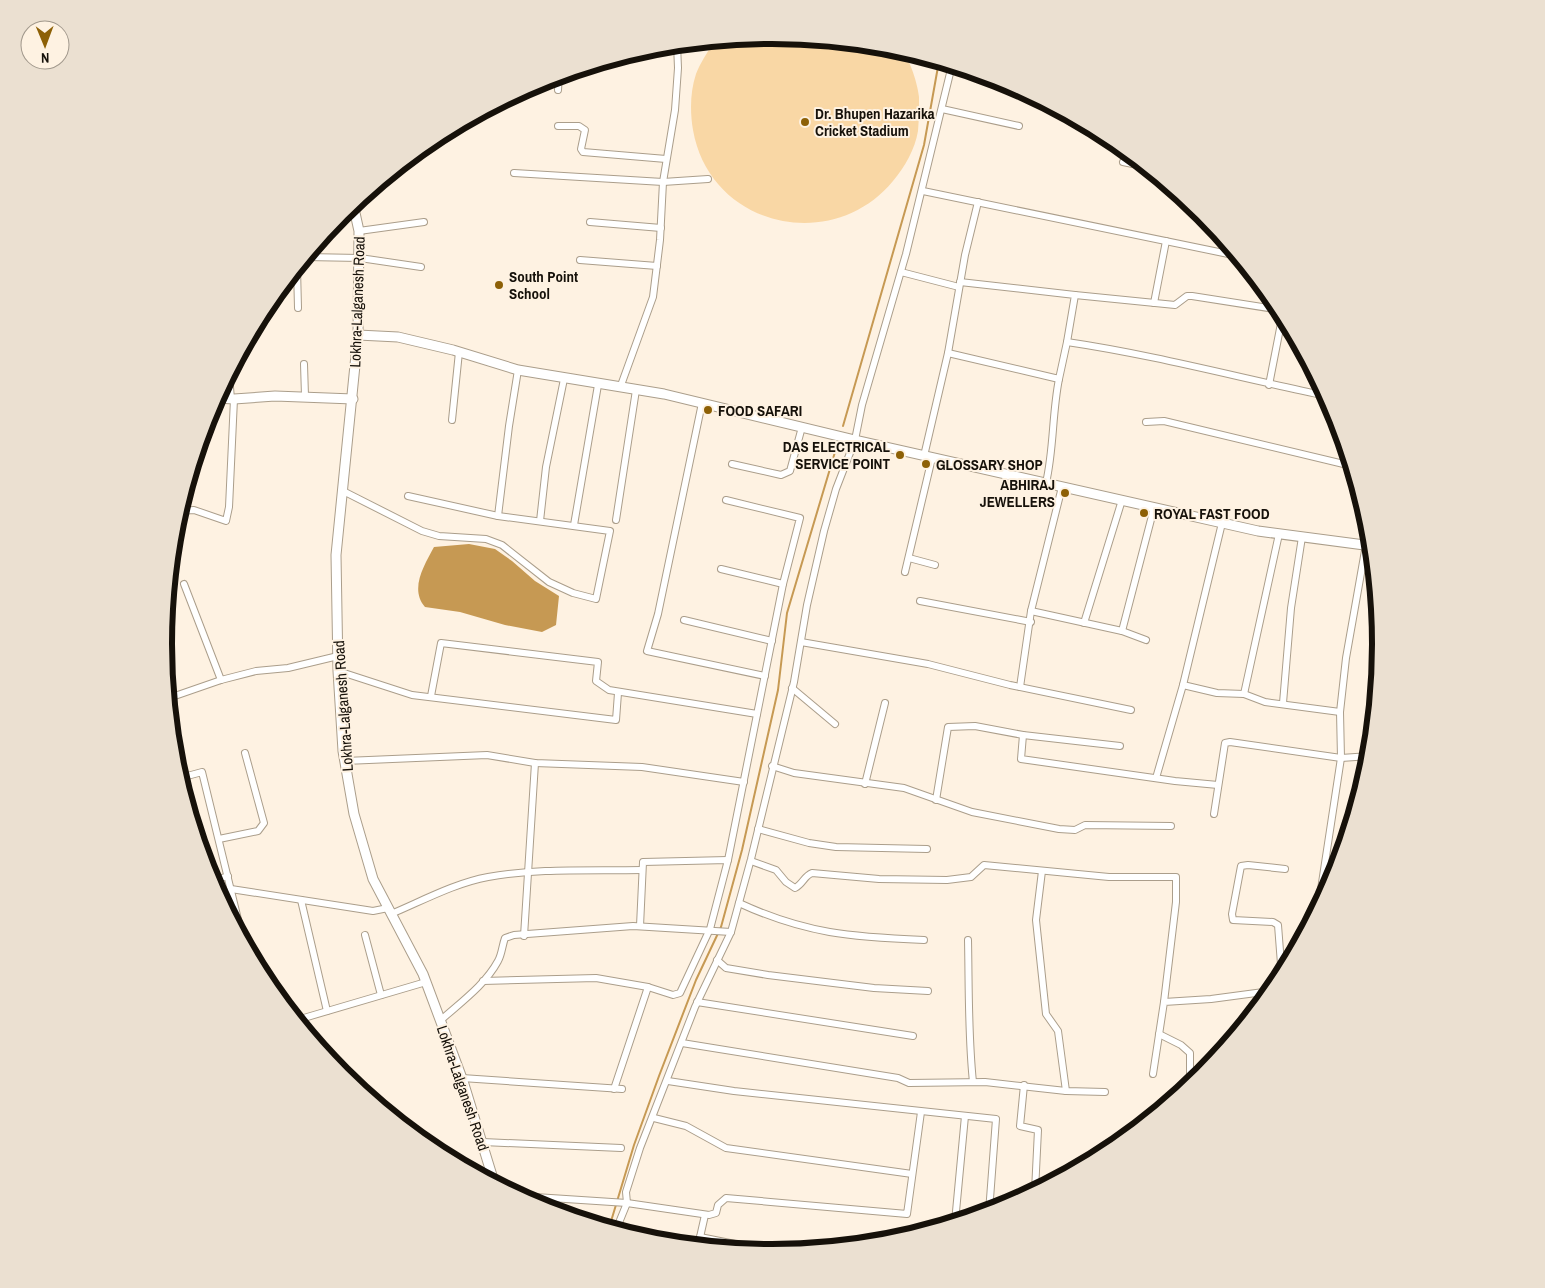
<svg xmlns="http://www.w3.org/2000/svg" width="1545" height="1288" font-family="'Archivo Narrow',sans-serif">
	<style>
		.green { fill: #f9d7a5 }
		.water { fill: #c69953 }
		.lines { fill: none; stroke-linecap: round; stroke-linejoin: round }
		.stream { stroke: #c69953; stroke-width: 2 }
		.street-casing { stroke: #ab9e8b; stroke-width: 8 }
		.secondary-casing { stroke: #ab9e8b; stroke-width: 11 }
		.street { stroke: #fff; stroke-width: 6 }
		.secondary { stroke: #fff; stroke-width: 9 }
		.poi-dot { fill: #8d6006; stroke: #fef2e2; stroke-width: 2 }
		.labels { text-anchor: middle; dominant-baseline: central; stroke-width: 4; stroke-linejoin: round; paint-order: stroke }
		.poi-label { font-size: 15px; font-weight: bold; fill: #16110a; stroke: #fef2e2; text-anchor: start }
		.street-label { font-size: 15px; fill: #16110a; stroke: #fef2e2 }
		.rim { fill: none; stroke: #16110a; stroke-width: 6 }
	</style>
	<rect width="100%" height="100%" fill="#fef2e2"/>
	<path class="green" d="M773 35 892 47C895 48 899 48 902 51 910 59 918 85 919 97 919 108 919 120 918 131 915 149 905 167 893 181 832 255 710 227 693 130 690 112 690 92 696 74 700 63 708 52 714 41Z"/>
	<path class="water" d="M469 544 495 549 512 561 535 581 559 596 556 625 542 632 505 625 460 612 425 607C409 589 425 564 434 547Z"/>
	<g class="lines">
		<g class="stream">
			<polyline points="843,426 924,145 939,61"/>
			<polyline points="609,1228 634,1145 659,1076 696,980 721,927 742,850 778,690 787,613 835,452"/>
		</g>
		<g class="street-casing">
			<g id="street">
				<polyline points="651,48 677,50 697,42"/>
				<polyline points="558,90 559,75"/>
				<polyline points="942,109 1019,126"/>
				<polyline points="558,126 579,126 585,130 581,149 583,152 666,159"/>
				<polyline points="1123,162 1147,167"/>
				<polyline points="514,173 663,182 708,179"/>
				<polyline points="923,191 1238,256"/>
				<polyline points="590,222 661,228"/>
				<polyline points="359,231 424,222"/>
				<polyline points="306,257 360,258 421,267"/>
				<polyline points="580,260 657,266"/>
				<polyline points="297,268 298,308"/>
				<polyline points="901,272 959,287"/>
				<path d="M960 282 1075 295 1067 342C1155 355 1240 378 1327 396"/>
				<polyline points="1075,295 1175,305 1187,296 1192,296 1281,310"/>
				<polyline points="1154,303 1166,241"/>
				<polyline points="948,353 1059,379 1067,342"/>
				<polyline points="304,364 305,396"/>
				<polyline points="229,375 231,399"/>
				<polyline points="1269,385 1283,313"/>
				<polyline points="620,388 653,297 660,240 663,182 675,110 678,68 677,44"/>
				<polyline points="702,403 658,614 647,651 765,676"/>
				<polyline points="452,420 459,352"/>
				<polyline points="1146,422 1164,421 1352,466"/>
				<polyline points="924,456 948,353 965,255 978,202"/>
				<polyline points="732,464 781,475 790,471 802,427"/>
				<path d="M1046 483C1054 448 1052 414 1059 379"/>
				<polyline points="343,491 422,531 439,536 486,539 502,545 549,582 573,593 596,599 610,531 498,516 408,496"/>
				<polyline points="726,500 800,518 783,584 728,860"/>
				<polyline points="180,511 194,510 226,521 229,507 234,399"/>
				<polyline points="498,516 509,426 518,370"/>
				<polyline points="616,520 636,390"/>
				<polyline points="540,521 546,467 564,379"/>
				<polyline points="574,525 598,385"/>
				<polyline points="909,558 935,565"/>
				<polyline points="721,569 783,584"/>
				<polyline points="905,572 932,458"/>
				<polyline points="184,584 221,680"/>
				<polyline points="920,601 1031,622"/>
				<polyline points="1031,611 1122,631 1154,508"/>
				<polyline points="684,620 772,641"/>
				<polyline points="1084,623 1122,500"/>
				<polyline points="1122,631 1146,640"/>
				<polyline points="801,642 928,664 1010,685 1131,710"/>
				<polyline points="338,671 412,695 616,720 618,693"/>
				<polyline points="1183,685 1217,693 1244,694 1265,702 1340,712"/>
				<polyline points="1020,687 1031,611 1062,487"/>
				<polyline points="792,688 835,724"/>
				<polyline points="1244,694 1279,534"/>
				<polyline points="431,696 441,643 598,662 596,681 609,690 757,714"/>
				<polyline points="169,698 221,680 256,671 288,668 338,656"/>
				<polyline points="1283,703 1291,608 1302,537"/>
				<polyline points="1023,735 1021,759 1175,781 1218,785"/>
				<polyline points="345,761 487,755 535,763 642,767 744,782"/>
				<polyline points="772,766 794,773 904,788 972,812 1059,829 1075,830 1085,825 1171,826"/>
				<polyline points="180,778 202,772 243,940"/>
				<polyline points="1156,778 1183,685 1222,523"/>
				<polyline points="865,784 885,703"/>
				<polyline points="936,800 948,727 975,726 1023,735 1120,746"/>
				<polyline points="1214,814 1225,743 1230,742 1341,758 1370,756"/>
				<polyline points="758,829 809,843 836,847 927,849"/>
				<polyline points="219,839 258,831 264,823 245,753"/>
				<path d="M751 861 776 870 786 882 795 888C803 884 804 876 812 873L879 879 947 880 971 877 984 865 1109 877H1176V902L1164 1002"/>
				<polyline points="1042,871 1036,920 1046,1014 1058,1031 1066,1091 1105,1092"/>
				<polyline points="212,881 228,876"/>
				<polyline points="231,889 373,911 388,908"/>
				<polyline points="301,900 327,1011"/>
				<path d="M739 903C806 934 852 937 924 940"/>
				<polyline points="1318,909 1341,758 1340,712 1346,658 1366,545"/>
				<path d="M391 914C422 901 455 883 488 877 538 868 591 871 642 870"/>
				<polyline points="640,926 643,862 728,860 710,929 680,993 673,995 648,987"/>
				<polyline points="365,935 381,995"/>
				<polyline points="524,936 535,763"/>
				<path d="M968 940C969 987 968 1035 973 1082"/>
				<polyline points="717,960 726,968 768,975 874,988 928,991"/>
				<polyline points="1282,977 1278,925 1273,922 1233,920 1232,914 1241,866 1248,865 1285,869"/>
				<polyline points="483,981 596,978 648,987 614,1089"/>
				<polyline points="697,1002 913,1036"/>
				<polyline points="297,1020 426,982"/>
				<path d="M441 1020C461 1002 485 985 498 961 502 954 502 946 505 938L514 935 633 926 731 932"/>
				<polyline points="1159,1034 1181,1045 1190,1053 1190,1086"/>
				<polyline points="682,1043 898,1078 909,1083 985,1082 1066,1091"/>
				<polyline points="1153,1074 1164,1002 1211,999 1271,991"/>
				<polyline points="462,1078 622,1089"/>
				<polyline points="668,1081 734,1091 996,1119 989,1212"/>
				<polyline points="1024,1085 1020,1126 1038,1130 1035,1191"/>
				<polyline points="654,1118 686,1126 726,1148 912,1174"/>
				<polyline points="483,1142 621,1148"/>
				<polyline points="520,1196 627,1203 709,1215 716,1213 718,1205 726,1198 907,1214 921,1112"/>
				<polyline points="955,1222 965,1116"/>
				<polyline points="616,1230 627,1203 626,1192 640,1148 695,1007 731,932 751,859 794,682 807,605 824,531 836,489 855,440 862,405 906,254 952,65"/>
				<polyline points="700,1237 740,1245 766,1246"/>
				<polyline points="698,1246 705,1215"/>
			</g>
		</g>
		<g class="secondary-casing">
			<g id="secondary">
				<polyline points="353,204 359,231 358,335 336,555 338,671 343,751 354,814 373,879 423,974 463,1081 494,1182"/>
				<polyline points="358,335 398,337 453,350 518,370 664,394 855,440 1258,531 1372,546"/>
				<polyline points="217,398 234,399 275,396 353,399"/>
			</g>
		</g>
		<use href="#street" class="street"/>
		<use href="#secondary" class="secondary"/>
	</g>
	<g class="poi-dot">
		<circle cx="805" cy="122" r="5"/>
		<circle cx="499" cy="285" r="5"/>
		<circle cx="708" cy="410" r="5"/>
		<circle cx="900" cy="455" r="5"/>
		<circle cx="926" cy="464" r="5"/>
		<circle cx="1065" cy="493" r="5"/>
		<circle cx="1144" cy="513" r="5"/>
	</g>
	<g class="labels">
		<g class="poi-label">
			<text x="815" y="113">Dr. Bhupen Hazarika<tspan x="815" dy="17">Cricket Stadium</tspan></text>
			<text x="509" y="276">South Point<tspan x="509" dy="17">School</tspan></text>
			<text x="718" y="410">FOOD SAFARI</text>
			<text x="890" y="446" text-anchor="end">DAS ELECTRICAL<tspan x="890" dy="17">SERVICE POINT</tspan></text>
			<text x="936" y="464">GLOSSARY SHOP</text>
			<text x="1055" y="484" text-anchor="end">ABHIRAJ<tspan x="1055" dy="17">JEWELLERS</tspan></text>
			<text x="1154" y="513">ROYAL FAST FOOD</text>
		</g>
		<g class="street-label">
			<text transform="translate(357 302) rotate(-88)">Lokhra-Lalganesh Road</text>
			<text transform="translate(343 706) rotate(-94)">Lokhra-Lalganesh Road</text>
			<text transform="translate(463 1088) rotate(71)">Lokhra-Lalganesh Road</text>
		</g>
	</g>
	<path d="M0 0H1545V1288H0ZM172 644a600 600 0 1 1 1200 0a600 600 0 1 1-1200 0Z" fill="#ebe0d1" fill-rule="evenodd"/>
	<path class="rim" d="M172 644a600 600 0 1 1 1200 0a600 600 0 1 1-1200 0Z"/>
	<g transform="translate(45 45) rotate(179)"><circle r="24" fill="#fef2e2" stroke="#a1988c"/>
	<path d="M0-4L9 19L0 12L-9 19Z" fill="#8d6006"/>
	<text y="-8" font-size="14" font-weight="bold" text-anchor="middle" fill="#16110a">N</text>
	</g>
</svg>
